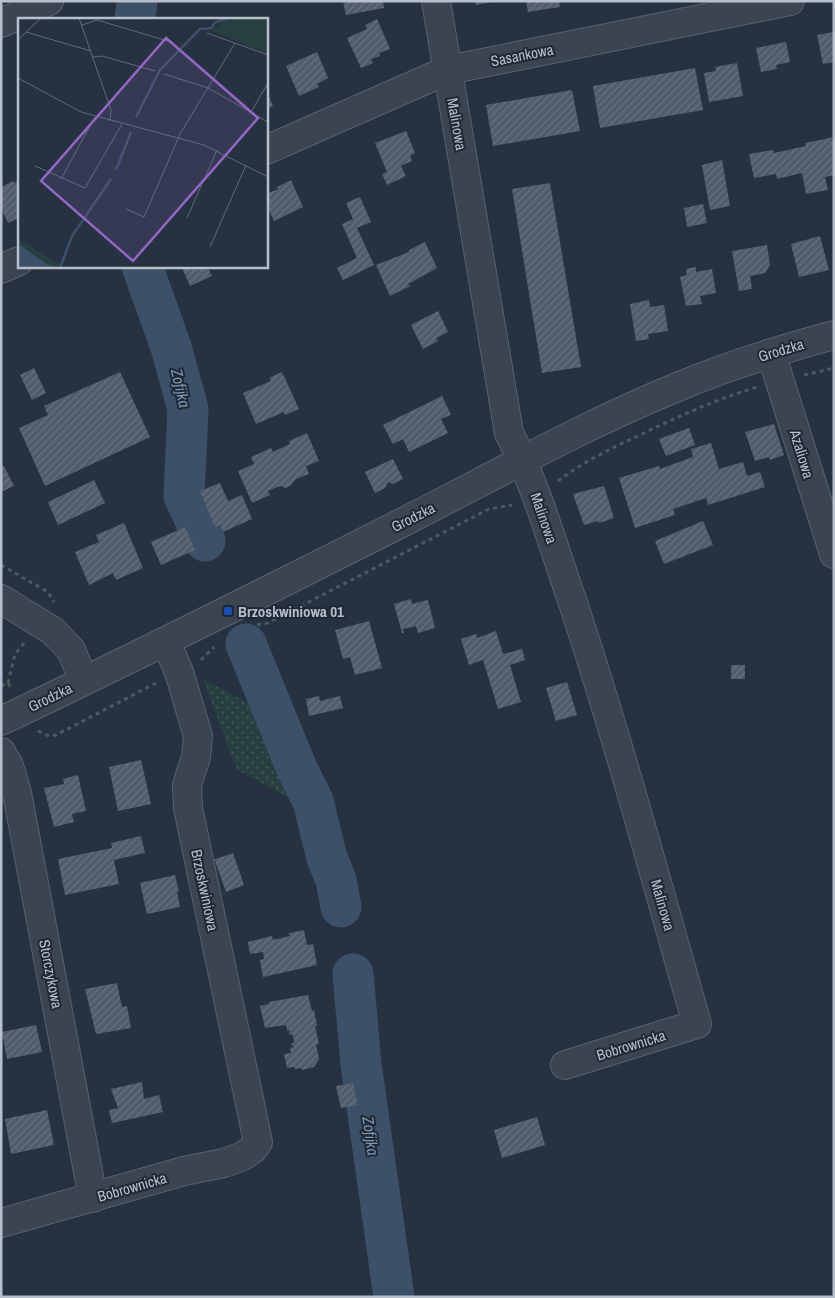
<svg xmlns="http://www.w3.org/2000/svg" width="835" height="1298" font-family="'Archivo Narrow',sans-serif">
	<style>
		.grass { fill: url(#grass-dots) }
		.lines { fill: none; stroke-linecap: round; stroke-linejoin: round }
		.river { stroke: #3c5069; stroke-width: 41 }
		.building { fill: url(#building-hatch) }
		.minor-casing { stroke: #58626e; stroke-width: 30 }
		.path { stroke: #475c5f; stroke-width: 3; stroke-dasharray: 4 4; stroke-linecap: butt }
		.minor { stroke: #3b4451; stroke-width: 28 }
		.transit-dot { fill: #1a4fb4; stroke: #1f2936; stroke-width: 2 }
		.labels { text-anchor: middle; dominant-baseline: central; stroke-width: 4; stroke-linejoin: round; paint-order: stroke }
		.street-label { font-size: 15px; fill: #b7bfcb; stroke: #1f2936 }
		.poi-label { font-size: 15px; font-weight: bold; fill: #b7bfcb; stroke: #1f2936; text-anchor: start }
		.water-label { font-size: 16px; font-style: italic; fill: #7f96b2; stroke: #1f2936 }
		.inset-river { fill: none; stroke: #3c5069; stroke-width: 2.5 }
		.inset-road { fill: none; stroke: #606a78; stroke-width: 1 }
		.view { fill: #9367c4; fill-opacity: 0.15; stroke: #9367c4; stroke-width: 2.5 }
		.inset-edge { fill: none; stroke: #b7bfcb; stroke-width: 2.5 }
	</style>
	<defs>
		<pattern id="grass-dots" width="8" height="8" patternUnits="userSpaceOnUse" patternTransform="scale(1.25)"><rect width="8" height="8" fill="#283f42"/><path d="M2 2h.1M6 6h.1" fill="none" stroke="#45595c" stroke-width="1.8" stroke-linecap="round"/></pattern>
		<pattern id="building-hatch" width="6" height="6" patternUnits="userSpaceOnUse" patternTransform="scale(1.25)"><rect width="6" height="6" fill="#505b6c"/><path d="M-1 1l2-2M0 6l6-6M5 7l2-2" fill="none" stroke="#677180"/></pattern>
	</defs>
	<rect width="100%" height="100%" fill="#263241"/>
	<polygon class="grass" points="203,679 250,704 290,798 237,770"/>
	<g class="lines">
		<g class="river">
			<polyline points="135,19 137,1"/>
			<polyline points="142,266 171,347 188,409 184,496 205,541"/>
			<polyline points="246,644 297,769 313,801 327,858 336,880 341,907"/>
			<polyline points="353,974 361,1064 394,1297"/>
		</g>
	</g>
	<g class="building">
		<polygon points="343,1 383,1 384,8 346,15"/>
		<polygon points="475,1 491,1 491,2 476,5"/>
		<polygon points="526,1 559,1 560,7 528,12"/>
		<polygon points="377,19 390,49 379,53 380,56 371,59 373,63 361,68 347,38 367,29 365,25"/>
		<polygon points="834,32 834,62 823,64 817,35"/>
		<polygon points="786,42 790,62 776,65 777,69 761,72 756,48"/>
		<polygon points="317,52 328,78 317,84 319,87 299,96 286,66"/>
		<polygon points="737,63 743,96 709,102 704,73 716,71 715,67"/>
		<polygon points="695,68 703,110 600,128 593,86"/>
		<polygon points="266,90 273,106 266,109"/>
		<polygon points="572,90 580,131 493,146 486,105"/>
		<polygon points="406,131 415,153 410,156 412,161 401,166 406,176 387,185 382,174 387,172 375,143"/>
		<polygon points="834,137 834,175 825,177 828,190 806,194 802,173 777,179 776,174 754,178 749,154 773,150 774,153 806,146 805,143"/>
		<polygon points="722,160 730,206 710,210 702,165"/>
		<polygon points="291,180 303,207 274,221 266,204 266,194 278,189 277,187"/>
		<polygon points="13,181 14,183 19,181 19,218 8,223 1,208 1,187"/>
		<polygon points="550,183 581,367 542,373 512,189"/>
		<polygon points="360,197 371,222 357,228 374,265 343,280 337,268 357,258 342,224 353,219 346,203"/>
		<polygon points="703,204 707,223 687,227 684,208"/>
		<polygon points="820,236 829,270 799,277 791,244"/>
		<polygon points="425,242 437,268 408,284 410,286 390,296 376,265 409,252 409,250"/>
		<polygon points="767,245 770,265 765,273 750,276 752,289 739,291 732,251"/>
		<polygon points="181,266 207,266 212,276 190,286"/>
		<polygon points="696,267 696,272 712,269 716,293 700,296 702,304 686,306 680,277 687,275 686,269"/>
		<polygon points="649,300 650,307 664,305 668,331 648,334 649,339 636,341 630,304"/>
		<polygon points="438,311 448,332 436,338 438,341 423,349 411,325"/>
		<polygon points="34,368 46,393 32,400 20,375"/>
		<polygon points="120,372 150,437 45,486 19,428 48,415 44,406"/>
		<polygon points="282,372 299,409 285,415 284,412 256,424 243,393 271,381 269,378"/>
		<polygon points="442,396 451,415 441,419 448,433 409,452 403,439 393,444 383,425"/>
		<polygon points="774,424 784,455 770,460 769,457 755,461 745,432"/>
		<polygon points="689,428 695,445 666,456 659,439"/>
		<polygon points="307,433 319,461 306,466 309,474 296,479 290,486 286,488 280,486 268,491 270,495 252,503 238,471 254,464 251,457 271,448 273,452 290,444 289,441"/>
		<polygon points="711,443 719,469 743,462 747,476 760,472 765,487 708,505 706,498 673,509 675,515 635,528 619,478 659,466 660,469 693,457 691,449"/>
		<polygon points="393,459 403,479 393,484 388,482 385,488 375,493 365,472"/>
		<polygon points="4,466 14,486 1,492 1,467"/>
		<polygon points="94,480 105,503 58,525 48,502"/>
		<polygon points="220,483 228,501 242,495 252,519 223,532 220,525 215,527 200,491"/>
		<polygon points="604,486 614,518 599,523 598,521 584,525 573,494"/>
		<polygon points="703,521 713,545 664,564 655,541"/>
		<polygon points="124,523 143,568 116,580 113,573 89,585 75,552 99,542 96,535"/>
		<polygon points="185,527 195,550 161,565 151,542"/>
		<polygon points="411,599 412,604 428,600 435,628 418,633 416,626 403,629 404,633 402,633 394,604"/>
		<polygon points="369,621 382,668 355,675 350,657 343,659 335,630"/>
		<polygon points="496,631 503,654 522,649 525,660 510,665 521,702 498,709 483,660 469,665 461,639 476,634 477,638"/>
		<rect x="731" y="665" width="14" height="14"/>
		<polygon points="567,682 577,715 556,721 546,688"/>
		<polygon points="319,696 320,701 340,696 343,708 309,716 306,699"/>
		<polygon points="141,760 151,804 118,811 109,767"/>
		<polygon points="78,775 86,811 72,814 74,822 54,827 44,788 64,784 63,779"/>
		<polygon points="141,836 145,853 114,860 119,884 65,895 58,859 112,848 111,843"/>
		<polygon points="233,853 244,885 226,892 215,861 210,861"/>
		<polygon points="175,875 179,892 177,892 180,907 147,914 140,883"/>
		<polygon points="304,930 307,945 313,944 317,965 263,977 260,960 264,959 263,952 250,954 248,942 272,936 273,940 290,936 289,933"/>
		<polygon points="117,983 122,1007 127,1006 131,1028 96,1034 85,989"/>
		<polygon points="308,995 312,1011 314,1010 317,1026 315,1026 319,1044 316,1045 319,1059 314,1067 302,1070 301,1068 295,1069 294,1067 287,1068 284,1054 291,1053 290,1048 294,1047 291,1044 294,1042 293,1035 289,1034 290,1030 287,1031 286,1025 265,1028 260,1006 269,1004 269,1002"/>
		<polygon points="36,1025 42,1052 7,1059 2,1032"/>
		<polygon points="142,1082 144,1099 159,1095 163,1112 112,1123 109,1110 118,1108 111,1089"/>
		<polygon points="353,1083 358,1105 341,1108 336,1086"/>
		<polygon points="47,1110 54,1145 11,1154 5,1119"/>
		<polygon points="537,1117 545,1145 502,1158 494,1130"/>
	</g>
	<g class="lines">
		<g class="minor-casing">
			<g id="minor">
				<path d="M436 1 509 433C537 487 553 546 573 603 619 742 657 884 697 1024L565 1065"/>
				<polyline points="1,23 49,1"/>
				<polyline points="266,150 448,70 790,1"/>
				<polyline points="1,269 19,261"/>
				<polyline points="771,353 834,554"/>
				<polyline points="1,599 53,631 71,650 84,681"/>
				<path d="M1 721C142 654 281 584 419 514 505 470 591 422 680 386 730 365 782 349 834 335"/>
				<polyline points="1,752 9,766 17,793 93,1198"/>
				<polyline points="1,1223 184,1171 224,1163 243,1156 253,1149 258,1142 188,808 187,785 196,757 198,736 179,672 166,642"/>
			</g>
		</g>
		<g class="path">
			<polyline points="804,375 834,368"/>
			<path d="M558 481C584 461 614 447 644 433 681 415 718 399 757 387"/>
			<polyline points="1,565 48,592 54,602"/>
			<polyline points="257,625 268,623 489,509 512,505"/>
			<polyline points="201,660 214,647"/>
			<polyline points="8,683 15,654 24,643"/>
			<polyline points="1,686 8,683 12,690"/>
			<polyline points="38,731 49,736 56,735 158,682"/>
		</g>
		<use href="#minor" class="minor"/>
	</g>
	<rect class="transit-dot" x="223" y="606" width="10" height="10" rx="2.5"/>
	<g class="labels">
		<g class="street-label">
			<text transform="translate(522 55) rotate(-11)">Sasankowa</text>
			<text transform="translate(457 124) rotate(80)">Malinowa</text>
			<text transform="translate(781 350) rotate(-17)">Grodzka</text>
			<text transform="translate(802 454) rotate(73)">Azaliowa</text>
			<text transform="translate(413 517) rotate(-27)">Grodzka</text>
			<text transform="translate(544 518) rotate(71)">Malinowa</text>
			<text transform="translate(50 697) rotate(-26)">Grodzka</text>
			<text transform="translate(205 890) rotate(78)">Brzoskwiniowa</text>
			<text transform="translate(663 905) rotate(74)">Malinowa</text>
			<text transform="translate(51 974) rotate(79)">Storczykowa</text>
			<text transform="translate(631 1045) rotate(-17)">Bobrownicka</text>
			<text transform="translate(132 1187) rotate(-16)">Bobrownicka</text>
		</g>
		<g class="poi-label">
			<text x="238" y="611">Brzoskwiniowa 01</text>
		</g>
		<g class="water-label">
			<text transform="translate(181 388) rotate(77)">Zofijka</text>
			<text transform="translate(371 1136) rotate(82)">Zofijka</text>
		</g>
	</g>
	<g transform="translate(18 18)">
		<rect width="250" height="250" fill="#263241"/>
		<path d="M0 221 25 236 46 250H0Z" fill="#283f42"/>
		<path d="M208 0H250V36L194 13Z" fill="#283f42"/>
		<path d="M0 226 29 246 39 250H0Z" fill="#3c5069"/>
		<path class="inset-river" d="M118 99 142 52 182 11 194 10 196 5 209 0M98 152 113 114M42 250 54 218 93 161"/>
		<path class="inset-road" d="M61 0 93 92 92 103M64 7 79 2 153 24M8 14 73 33M189 15 250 37M0 22 23 0M75 39 84 38 137 53M146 56 190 70 250 104M0 60 63 94 186 127 250 159M233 94 250 65M17 148 67 170 104 106M43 161 77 99M108 191 126 199 162 116 217 25M169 200 199 132M192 229 228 147"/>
		<path class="view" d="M148 20 240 100 115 243 23 163Z"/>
		<rect width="250" height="250" class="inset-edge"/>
	</g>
	<rect width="835" height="1298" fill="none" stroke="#b7bfcb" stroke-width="5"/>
</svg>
